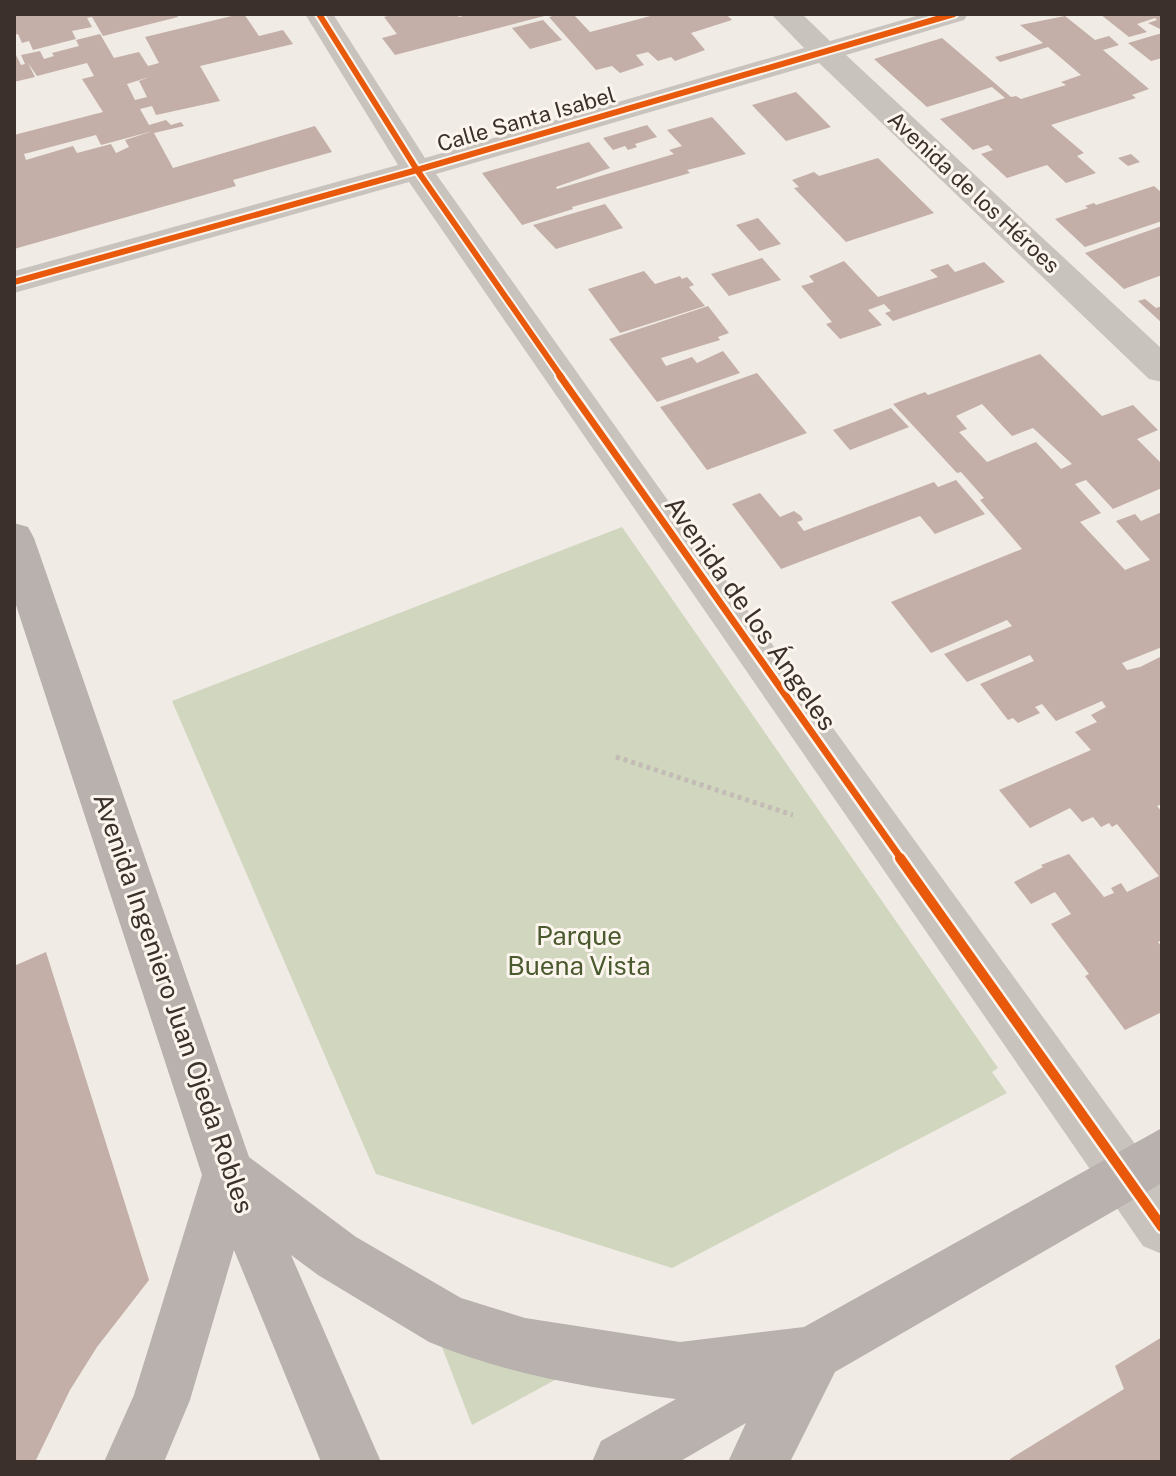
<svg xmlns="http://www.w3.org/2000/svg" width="1176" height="1476" font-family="'Public Sans',sans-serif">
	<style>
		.green { fill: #d1d6bf }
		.building { fill: #c3afa7; fill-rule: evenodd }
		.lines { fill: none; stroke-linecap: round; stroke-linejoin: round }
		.path { stroke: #c2bbb6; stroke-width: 5; stroke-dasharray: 4 4; stroke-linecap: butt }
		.minor { fill: #c9c3be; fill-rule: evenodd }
		.major { fill: #b8b1ad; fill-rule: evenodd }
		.cycleway-far2-casing { stroke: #fbf5ee; stroke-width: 10 }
		.cycleway-far1-casing { stroke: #fbf5ee; stroke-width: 12 }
		.cycleway-casing { stroke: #fbf5ee; stroke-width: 15 }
		.cycleway-far2 { stroke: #e8590c; stroke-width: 6 }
		.cycleway-far1 { stroke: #e8590c; stroke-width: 7 }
		.cycleway { stroke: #e8590c; stroke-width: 10 }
		.labels { text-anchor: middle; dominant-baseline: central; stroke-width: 6; stroke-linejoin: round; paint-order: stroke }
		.far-street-label { font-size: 22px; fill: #3b302b; stroke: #fbf5ee }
		.street-label { font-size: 26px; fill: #3b302b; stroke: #fbf5ee }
		.park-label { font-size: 26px; fill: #4a5a2e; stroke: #fbf5ee }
	</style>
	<rect width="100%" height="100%" fill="#f0ebe5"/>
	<g class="green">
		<polygon points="622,527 998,1068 992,1072 1007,1093 672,1268 376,1174 172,701"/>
		<polygon points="440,1342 566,1374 472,1425"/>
	</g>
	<g class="building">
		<polygon points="14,14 176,14 178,17 103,36 92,17 87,18 92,27 72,31 76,39 33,50 29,41 22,43 18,34 14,35"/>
		<path d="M240 14H244L259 36 283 30 293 44 200 66 220 101 156 115 152 106 140 109 149 125 166 120 171 125 181 122 184 126 154 133 173 168 315 126 332 152 233 180 236 186 14 249V135L103 112 82 79 94 76 87 63 37 76 28 63 35 77 14 82V51L21 65 25 64 21 55 40 51 44 59 54 56 52 53 79 46 76 40 100 34 114 58 139 52 148 66 159 63 145 37ZM149 77 139 81 147 97 135 100 127 84ZM153 131 125 140 129 147 116 153 111 144 77 153 73 146 26 160 24 154 96 135 101 145Z"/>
		<polygon points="394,14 456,14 459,17 471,14 548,15 395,55 382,38 397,34 384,17"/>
		<polygon points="560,14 573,14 590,32 658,14 726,14 732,20 691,33 705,50 675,61 671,57 658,61 648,52 636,55 644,65 620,73 612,66 596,70 549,17"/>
		<polygon points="1100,14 1162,14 1162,30 1148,23 1157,20 1155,18 1137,24 1147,32 1129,37"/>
		<polygon points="1065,16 1095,40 1109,36 1119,45 1103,50 1149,89 1132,95 1136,98 1051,125 1084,153 1077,156 1096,173 1066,183 1047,165 1007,178 981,154 993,150 988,145 973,150 940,119 1005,98 992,87 927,107 874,59 942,38 1011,97 1016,96 1021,99 1066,85 1061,82 1081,75 1048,47 1000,62 995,57 1043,43 1020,25"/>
		<polygon points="543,20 562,40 530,49 512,28"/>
		<polygon points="1162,33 1162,58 1151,61 1128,43"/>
		<polygon points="796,92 831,127 786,141 752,105"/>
		<polygon points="712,117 746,154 699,167 687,170 690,173 572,207 573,209 522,225 482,173 589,142 610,168 556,187 557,189 674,154 669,150 682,146 667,130"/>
		<polygon points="647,125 657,137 635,144 637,147 628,150 625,146 613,150 603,138"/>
		<polygon points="1131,154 1140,162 1128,166 1118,158"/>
		<polygon points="878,158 934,213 846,242 794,188 799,187 792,180 814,172 819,176"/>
		<polygon points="1154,186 1162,193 1162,221 1085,247 1055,219 1088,208 1085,206 1094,203 1096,205"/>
		<polygon points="605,204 623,228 556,249 533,225"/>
		<polygon points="758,218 781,244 759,251 736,225"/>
		<polygon points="1162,226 1162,275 1124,289 1085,253"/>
		<polygon points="762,258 781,280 729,296 711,274"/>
		<polygon points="844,261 878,297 938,277 930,270 948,264 955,272 984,262 1005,282 893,321 885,313 891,311 884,304 868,310 882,325 840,339 826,324 832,322 801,286 814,282 809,276"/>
		<polygon points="644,271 655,284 680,276 682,279 687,277 694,285 689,287 705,306 620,333 588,289"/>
		<polygon points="1145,299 1156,308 1162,306 1162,323 1138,301"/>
		<polygon points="708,306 729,333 718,337 720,340 661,358 666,366 692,357 697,363 723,351 740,373 657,402 609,339"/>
		<path d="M1040 354 1102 416 1133 405 1158 430 1137 439 1162 464V488L1113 509 1086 480 1075 484 1101 513 1080 522 1125 570 1150 560 1116 521 1135 514 1141 521 1162 512V647L1122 663 1127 670 1140 667 1162 656V804L1157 806 1162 812V940L1158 942 1162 947V1012L1125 1030 1085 976 1089 974 1051 924 1071 914 1055 892 1031 904 1014 882 1043 867 1041 865 1069 854 1104 897 1114 893 1111 888 1121 883 1127 892 1159 876 1117 824 1112 827 1109 823 1101 827 1093 817 1082 822 1070 808 1030 828 999 790 1091 750 1075 732 1097 722 1091 715 1106 707 1102 701 1056 721 1042 704 1035 707 1040 713 1018 723 1013 718 1008 720 980 684 1034 661 1030 655 967 682 944 654 1012 626 1007 620 931 653 891 602 1022 549 980 500 984 498 961 472 957 473 893 404 925 392 928 395ZM982 404 1012 436 1033 428 1072 464 1061 469 1036 442 987 462 959 432 967 429 956 416Z"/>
		<polygon points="757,373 807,433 707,470 660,407"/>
		<polygon points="891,408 909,427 850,450 833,430"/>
		<polygon points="956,480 985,514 935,534 920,516 781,569 732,504 760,493 780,517 794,511 801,516 803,520 797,522 804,531 934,482 938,487"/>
		<polygon points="46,952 149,1280 97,1347 70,1390 35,1462 14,1462 14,966"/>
		<polygon points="1162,1337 1162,1462 1011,1462 1010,1459 1124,1389 1115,1366"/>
	</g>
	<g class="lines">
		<polyline class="path" points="616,757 793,815"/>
		<polygon class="minor" points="305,14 333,14 425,158 804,48 771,14 802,14 830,41 923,14 968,14 964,20 846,55 1162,349 1162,382 1149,379 819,63 436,174 679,516 1162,1181 1162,1254 1143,1246 409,182 14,293 14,271 398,165"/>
		<path class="major" d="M14 523 28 527 34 538 249 1157 356 1237 461 1298 525 1318 680 1342 804 1327 1162 1128V1183L835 1372 790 1462H728L746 1423 679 1462H592L601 1441 676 1399C591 1388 508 1375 429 1342L318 1275 291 1255 381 1462H321L234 1250 190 1400 164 1462H104L134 1395 202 1175 14 599Z"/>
		<g class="cycleway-far2-casing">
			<g id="cycleway-far2">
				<polyline points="319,14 417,170 562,378"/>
				<polyline points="14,282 417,170 954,14"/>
			</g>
		</g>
		<g class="cycleway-far1-casing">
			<polyline id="cycleway-far1" points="560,376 902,860"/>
		</g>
		<g class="cycleway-casing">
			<polyline id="cycleway" points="900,858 1162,1227"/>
		</g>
		<use href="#cycleway-far2" class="cycleway-far2"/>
		<use href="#cycleway-far1" class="cycleway-far1"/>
		<use href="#cycleway" class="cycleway"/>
	</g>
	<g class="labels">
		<g class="far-street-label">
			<text transform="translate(526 119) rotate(-16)">Calle Santa Isabel</text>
			<text transform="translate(974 192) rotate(43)">Avenida de los Héroes</text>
		</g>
		<g class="street-label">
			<text transform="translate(751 613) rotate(55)">Avenida de los Ángeles</text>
			<text transform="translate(174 1003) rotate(71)">Avenida Ingeniero Juan Ojeda Robles</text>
		</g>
		<g class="park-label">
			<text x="579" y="935">Parque<tspan x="579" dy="30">Buena Vista</tspan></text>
		</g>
	</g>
	<rect width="1176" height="1476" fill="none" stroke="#3b302b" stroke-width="32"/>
</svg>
